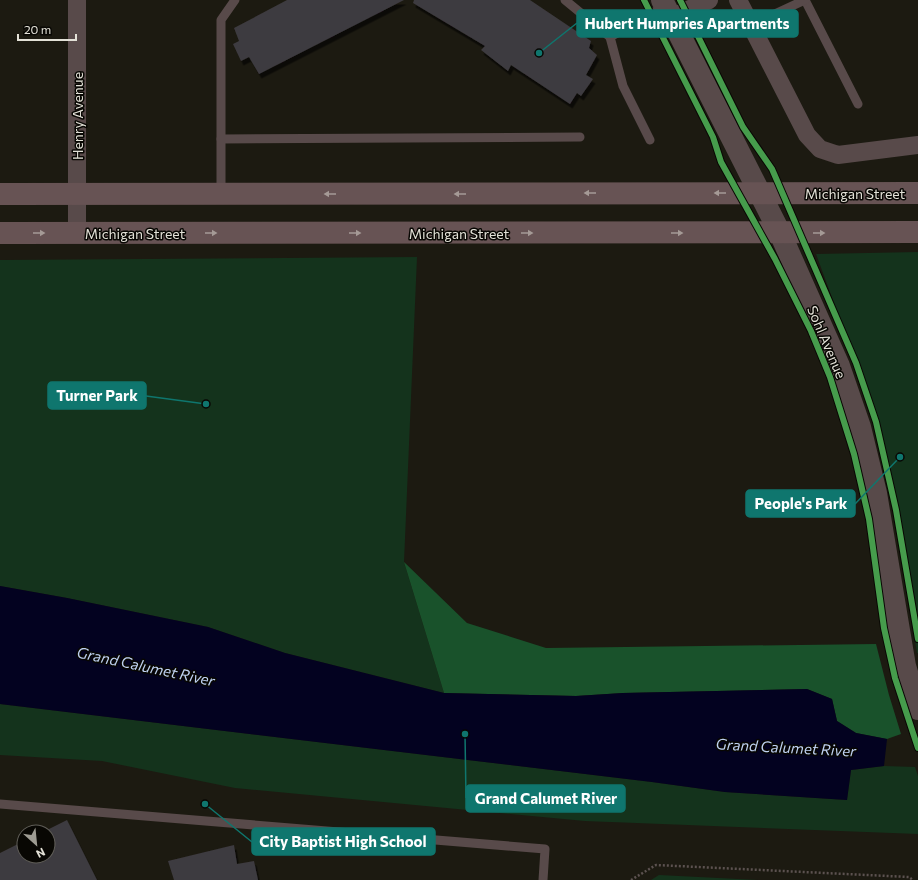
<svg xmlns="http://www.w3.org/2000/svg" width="918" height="880" font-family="Commissioner,sans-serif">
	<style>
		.green { fill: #14331c }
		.forest { fill: #19522b }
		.water { fill: #030220 }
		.building { fill: #3d3a3f; filter: url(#shadow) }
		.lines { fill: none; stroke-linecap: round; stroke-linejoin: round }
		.path { stroke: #5c5250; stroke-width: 2.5; stroke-dasharray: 2 2; stroke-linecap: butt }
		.service { stroke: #584a4a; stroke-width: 9 }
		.minor { stroke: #584a4a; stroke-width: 18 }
		.tertiary { stroke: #584a4a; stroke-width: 22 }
		.secondary { stroke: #675354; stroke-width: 22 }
		.cycleway-casing { stroke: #080703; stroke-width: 8 }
		.cycleway { stroke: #469c4c; stroke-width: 6 }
		.oneway { fill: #a59a96 }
		.labels { text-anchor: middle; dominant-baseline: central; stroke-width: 3; stroke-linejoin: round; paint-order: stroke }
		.street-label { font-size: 14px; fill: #e3e1d7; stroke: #080703 }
		.water-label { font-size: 15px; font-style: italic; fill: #bfd1f2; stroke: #080703 }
		.leader { fill: none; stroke: #0f766e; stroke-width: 1.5 }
		.callout-dot { fill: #0f766e; stroke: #080703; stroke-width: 1.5 }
		.callout { fill: #0f766e; stroke: #0f766e; stroke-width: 1.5 }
		.callout-label { font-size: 15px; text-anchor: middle; font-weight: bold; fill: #fff }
	</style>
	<defs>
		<filter id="shadow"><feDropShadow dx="2.5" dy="4.5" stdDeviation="0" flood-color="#0009"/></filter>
	</defs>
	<rect width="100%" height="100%" fill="#1c1a11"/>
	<g class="green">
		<polygon points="918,252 918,653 917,653 890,490 857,359 834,303 816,254"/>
		<polygon points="417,257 404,562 444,693 285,653 208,627 67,598 0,586 0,260"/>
		<polygon points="0,704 652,782 725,792 847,800 851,770 884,766 915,767 918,776 918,834 585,821 235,788 102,761 0,755"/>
		<polygon points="659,875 758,880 651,880"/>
	</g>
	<polygon class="forest" points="404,562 467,623 546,648 876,644 889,695 901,734 887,739 856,733 837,721 832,699 807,689 623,693 576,696 444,693"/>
	<polygon class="water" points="0,586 67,598 208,627 285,653 444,693 576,696 623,693 807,689 832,699 837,721 856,733 887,739 884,766 851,770 847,800 725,792 652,782 0,704"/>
	<g class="building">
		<polygon points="287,0 404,0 259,74 249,57 241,61 233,44 239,41 234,28"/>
		<polygon points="414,0 530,0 591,41 589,48 597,55 586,75 593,79 581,96 577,93 570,104 511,65 508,71 481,50 485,46 413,3"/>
		<polygon points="67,820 97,880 0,880 0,853 24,841 24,856 48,856 48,832 43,832"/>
		<polygon points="234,845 237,864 254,861 258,880 174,880 168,861"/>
	</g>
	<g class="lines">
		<polyline class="path" points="631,880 656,865 909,877 913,880"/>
		<g class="service">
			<polyline points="565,0 610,37"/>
			<polyline points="805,0 858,104"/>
			<polyline points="751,25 805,0"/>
			<polyline points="221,139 580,137"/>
			<polyline points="650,140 623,86 610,37 665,6"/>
			<polyline points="221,194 221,20 235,0"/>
			<polyline points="0,804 545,849 543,880"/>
		</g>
		<g class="minor">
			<polyline points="77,0 77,233"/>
			<polyline points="738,0 807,135 820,149 838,155 918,145"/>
			<polyline points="671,18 709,0"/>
		</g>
		<polyline class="tertiary" points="662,0 780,233 839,366 860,427 876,493 905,666 918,709"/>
		<g class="secondary">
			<polyline points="0,194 918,193"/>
			<polyline points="0,233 918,232"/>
		</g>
		<g class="cycleway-casing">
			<g id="cycleway">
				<polyline points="644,0 713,137 721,162 775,259 811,331 830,377 854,454 869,519 884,628 895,678 918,748"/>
				<polyline points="680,0 743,127 772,169 856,363 876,422 896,510 918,639"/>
			</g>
		</g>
		<use href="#cycleway" class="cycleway"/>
	</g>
	<defs><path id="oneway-solid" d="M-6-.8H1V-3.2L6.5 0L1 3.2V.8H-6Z"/></defs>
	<g class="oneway">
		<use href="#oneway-solid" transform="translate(590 193) rotate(180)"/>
		<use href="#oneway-solid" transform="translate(720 193) rotate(-180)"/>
		<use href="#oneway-solid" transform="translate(330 194) rotate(180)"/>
		<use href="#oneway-solid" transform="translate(460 194) rotate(180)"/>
		<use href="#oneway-solid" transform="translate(39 233)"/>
		<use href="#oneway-solid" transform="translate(211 233)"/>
		<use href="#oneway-solid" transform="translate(355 233)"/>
		<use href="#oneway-solid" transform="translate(527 233)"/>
		<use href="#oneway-solid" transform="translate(677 233)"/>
		<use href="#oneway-solid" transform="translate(819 233)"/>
	</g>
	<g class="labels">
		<g class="street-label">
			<text transform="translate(77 116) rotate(-90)">Henry Avenue</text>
			<text x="855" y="193">Michigan Street</text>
			<text x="135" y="233">Michigan Street</text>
			<text x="459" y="233">Michigan Street</text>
			<text transform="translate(827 342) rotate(67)">Sohl Avenue</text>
		</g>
		<g class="water-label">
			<text transform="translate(146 666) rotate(12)">Grand Calumet River</text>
			<text transform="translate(786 747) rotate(3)">Grand Calumet River</text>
		</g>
	</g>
	<path class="leader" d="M539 53L577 23M206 404L146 396M900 457L855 504M465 734L466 798M205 804L252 842"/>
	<g class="callout-dot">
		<circle cx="539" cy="53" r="4"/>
		<circle cx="206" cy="404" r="4"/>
		<circle cx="900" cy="457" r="4"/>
		<circle cx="465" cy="734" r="4"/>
		<circle cx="205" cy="804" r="4"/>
	</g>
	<g class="callout">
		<rect x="577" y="10" width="221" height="27" rx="4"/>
		<rect x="48" y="382" width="98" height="27" rx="4"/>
		<rect x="746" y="490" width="109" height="27" rx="4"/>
		<rect x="466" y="785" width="159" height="27" rx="4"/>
		<rect x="252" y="828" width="183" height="27" rx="4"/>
	</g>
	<g class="callout-label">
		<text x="687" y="29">Hubert Humpries Apartments</text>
		<text x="97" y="401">Turner Park</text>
		<text x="801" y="509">People's Park</text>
		<text x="546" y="804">Grand Calumet River</text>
		<text x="343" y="847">City Baptist High School</text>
	</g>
	<g transform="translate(36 844) rotate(153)"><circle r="19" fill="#080703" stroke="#605e58"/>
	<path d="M0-3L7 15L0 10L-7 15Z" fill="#9d9b92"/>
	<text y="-6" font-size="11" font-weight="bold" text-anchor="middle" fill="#e3e1d7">N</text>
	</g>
	<path d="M18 34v6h58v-6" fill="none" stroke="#e3e1d7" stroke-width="2"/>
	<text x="24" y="34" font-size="12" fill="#e3e1d7" stroke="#080703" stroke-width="3" paint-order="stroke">20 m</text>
</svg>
